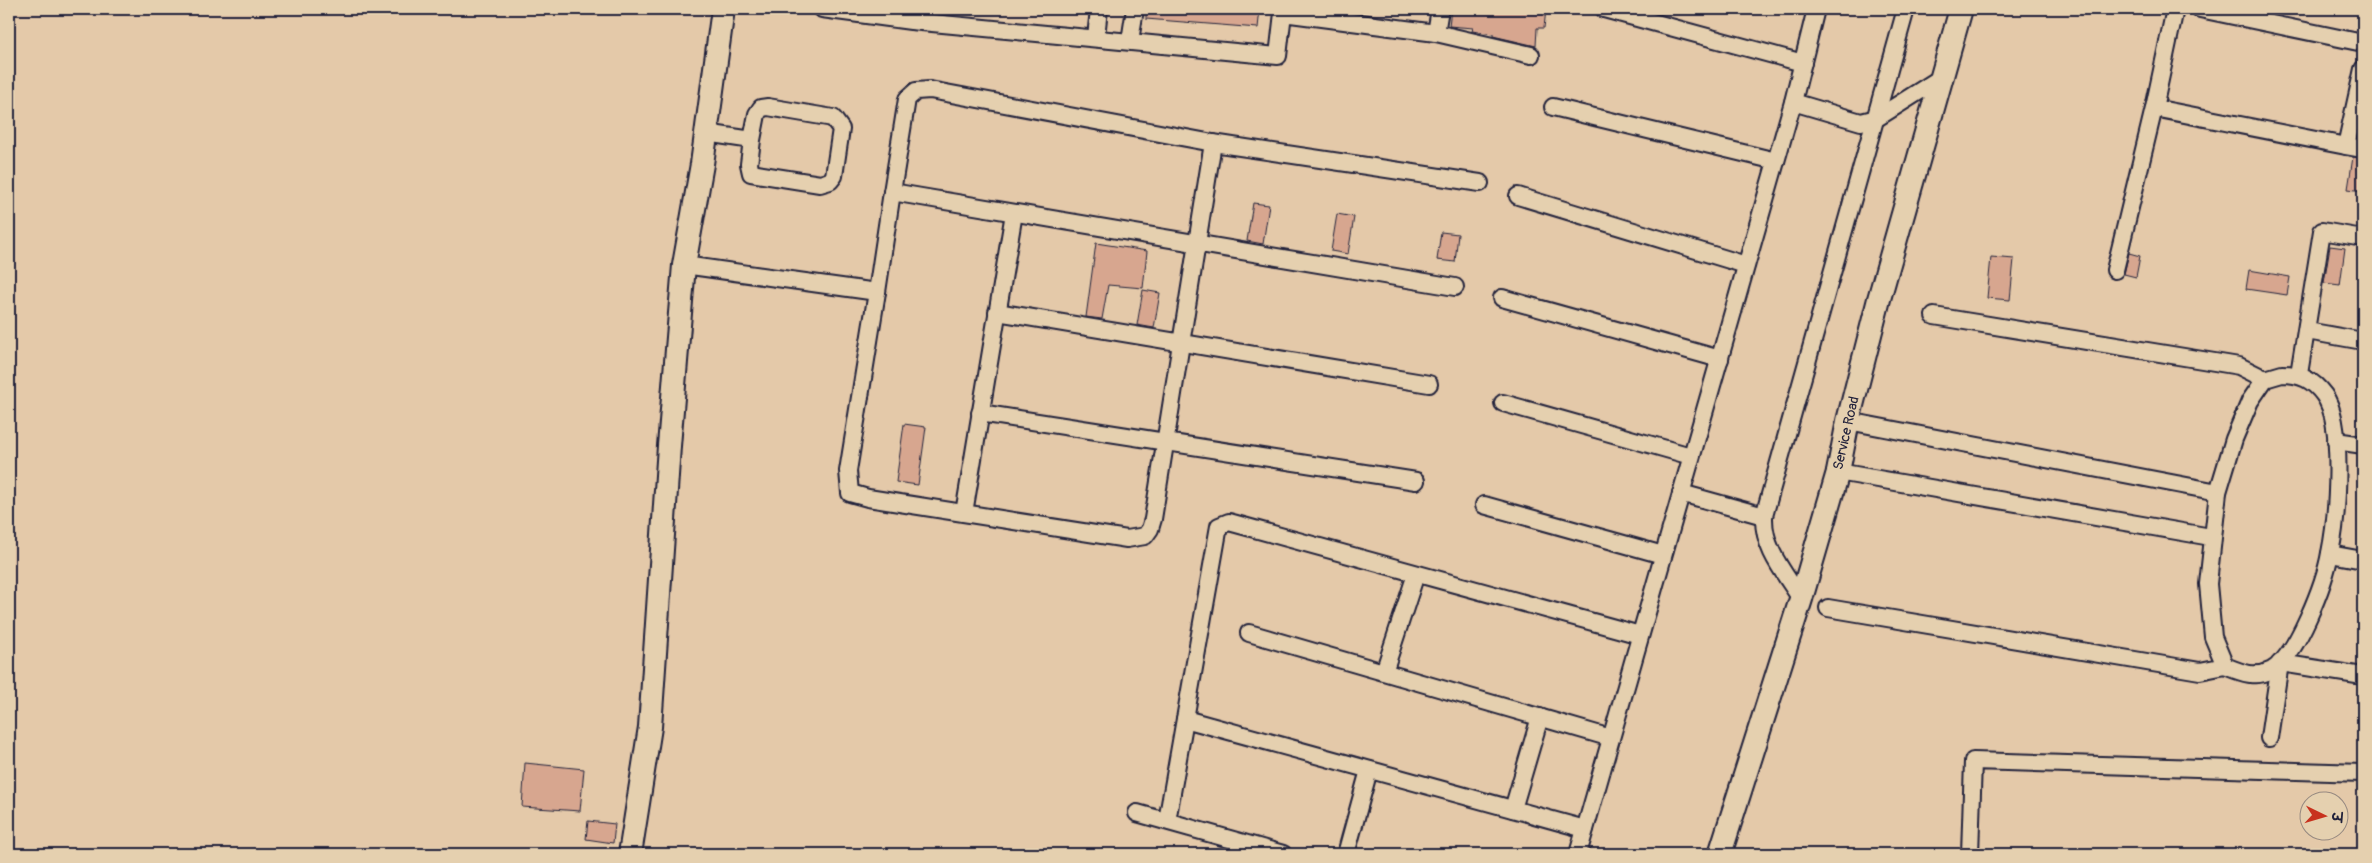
<svg xmlns="http://www.w3.org/2000/svg" width="2372" height="863" font-family="Pangolin,'Playpen Sans Deva',sans-serif">
	<style>
		.building { fill: #d7a68f; stroke: #22223b }
		.lines { fill: none; stroke-linecap: round; stroke-linejoin: round }
		.street-casing { stroke: #22223b; stroke-width: 20 }
		.secondary-casing { stroke: #22223b; stroke-width: 26 }
		.street { stroke: #e5d0af; stroke-width: 16 }
		.secondary { stroke: #e5d0af; stroke-width: 22 }
		.labels { text-anchor: middle; dominant-baseline: central; stroke-width: 4.5; stroke-linejoin: round; paint-order: stroke }
		.street-label { font-size: 14px; fill: #22223b; stroke: #e5d0af }
	</style>
	<rect width="100%" height="100%" fill="#e4c9a9"/>
	<filter id="ink" filterUnits="userSpaceOnUse"><feTurbulence type="fractalNoise" baseFrequency=".02" numOctaves="2"/><feDisplacementMap in="SourceGraphic" scale="10" xChannelSelector="R" yChannelSelector="G"/><feConvolveMatrix kernelMatrix="1 2 1 2 8 2 1 2 1" color-interpolation-filters="sRGB"/></filter>
	<g filter="url(#ink)">
		<g class="building">
			<polygon points="1146,9 1260,9 1258,28 1146,19"/>
			<polygon points="1451,9 1546,9 1544,28 1537,28 1536,46 1493,36 1493,34 1472,31 1473,28 1449,26"/>
			<polygon points="2353,157 2363,159 2363,191 2348,189"/>
			<polygon points="1253,203 1269,205 1263,244 1247,241"/>
			<polygon points="1337,214 1354,217 1348,254 1331,251"/>
			<polygon points="1441,232 1458,234 1455,262 1437,260"/>
			<polygon points="1096,243 1147,251 1143,288 1108,285 1102,319 1086,317"/>
			<polygon points="2330,246 2345,248 2340,285 2324,283"/>
			<polygon points="2129,253 2140,256 2136,277 2124,274"/>
			<polygon points="1991,257 2014,259 2010,300 1987,298"/>
			<polygon points="2249,270 2290,277 2287,295 2246,289"/>
			<polygon points="1143,290 1160,293 1154,328 1137,325"/>
			<polygon points="904,424 926,427 918,485 896,482"/>
			<polygon points="525,763 584,769 580,811 522,807"/>
			<polygon points="588,821 615,824 613,843 586,839"/>
		</g>
		<g class="lines">
			<g class="street-casing">
				<g id="street">
					<polyline points="822,9 911,21 1278,56 1283,13 1436,33 1440,9"/>
					<polyline points="1604,9 1803,63"/>
					<polyline points="2200,9 2363,43"/>
					<polyline points="1436,33 1531,55"/>
					<polyline points="1096,37 1099,9"/>
					<polyline points="1130,41 1135,9"/>
					<polyline points="1793,102 1861,122 1877,118 1942,77"/>
					<polyline points="1553,107 1776,161"/>
					<polyline points="2154,108 2175,9"/>
					<polyline points="706,133 752,140 757,114 761,108 768,107 833,118 841,129 834,176 830,181 820,184 751,173 749,164 752,140"/>
					<polyline points="2346,146 2363,149"/>
					<polyline points="892,192 907,99 916,91 930,90 1213,143 1480,183"/>
					<polyline points="1518,196 1746,265"/>
					<polyline points="684,265 877,292 892,192 1455,287"/>
					<polyline points="2115,270 2154,108 2346,146 2363,69"/>
					<polyline points="877,292 848,471 850,493 868,498 1127,539 1145,536 1150,529 1153,519 1213,143"/>
					<polyline points="1502,298 1720,359"/>
					<polyline points="997,312 1429,384"/>
					<polyline points="1934,316 2239,366 2265,379"/>
					<polyline points="2307,331 2363,341"/>
					<path d="M2282 374C2301 374 2313 380 2324 395 2345 423 2337 519 2330 553 2325 582 2297 656 2272 670 2255 679 2240 672 2225 666L2213 637 2208 584 2218 492 2234 439 2250 401 2265 379Z"/>
					<polyline points="2299,374 2322,231 2363,238"/>
					<polyline points="1503,403 1691,456"/>
					<polyline points="980,413 1416,481"/>
					<polyline points="1848,421 2218,492"/>
					<polyline points="2336,441 2363,445"/>
					<polyline points="1838,472 2211,537"/>
					<polyline points="1681,493 1764,516"/>
					<polyline points="1484,505 1663,555"/>
					<polyline points="964,513 1014,213"/>
					<polyline points="2330,554 2363,560"/>
					<path d="M1801 599C1784 572 1763 549 1764 516L1906 9"/>
					<polyline points="1828,608 2200,671 2225,666"/>
					<polyline points="1249,633 1611,738"/>
					<polyline points="1384,672 1416,574"/>
					<polyline points="1185,719 1585,829"/>
					<polyline points="2269,738 2280,663 2363,676"/>
					<polyline points="1513,809 1540,717"/>
					<polyline points="1137,813 1283,854"/>
					<polyline points="1167,821 1219,526 1229,522 1640,635"/>
					<polyline points="1346,854 1369,770"/>
					<polyline points="1578,854 1793,102 1816,9"/>
					<polyline points="1970,854 1973,761 2363,773"/>
				</g>
			</g>
			<g class="secondary-casing">
				<g id="secondary">
					<polyline points="630,854 650,727 669,446 684,265 702,164 723,9"/>
					<polyline points="1720,854 1801,599 1838,472 1848,421 1879,299 1961,9"/>
				</g>
			</g>
			<use href="#street" class="street"/>
			<use href="#secondary" class="secondary"/>
		</g>
	</g>
	<g class="labels">
		<g class="street-label">
			<text transform="translate(1846 433) rotate(-77)">Service Road</text>
		</g>
	</g>
	<rect width="2372" height="863" fill="none" stroke="#e5d0af" stroke-width="30"/>
	<rect x="15" y="15" width="2342" height="833" fill="none" stroke="#22223b" stroke-width="2" filter="url(#ink)"/>
	<g transform="translate(2324 816) rotate(95)"><circle r="24" fill="#e5d0af" stroke="#978a81"/>
	<path d="M0-4L9 19L0 12L-9 19Z" fill="#c8321e"/>
	<text y="-8" font-size="14" font-weight="bold" text-anchor="middle" fill="#22223b">उ</text>
	</g>
</svg>
